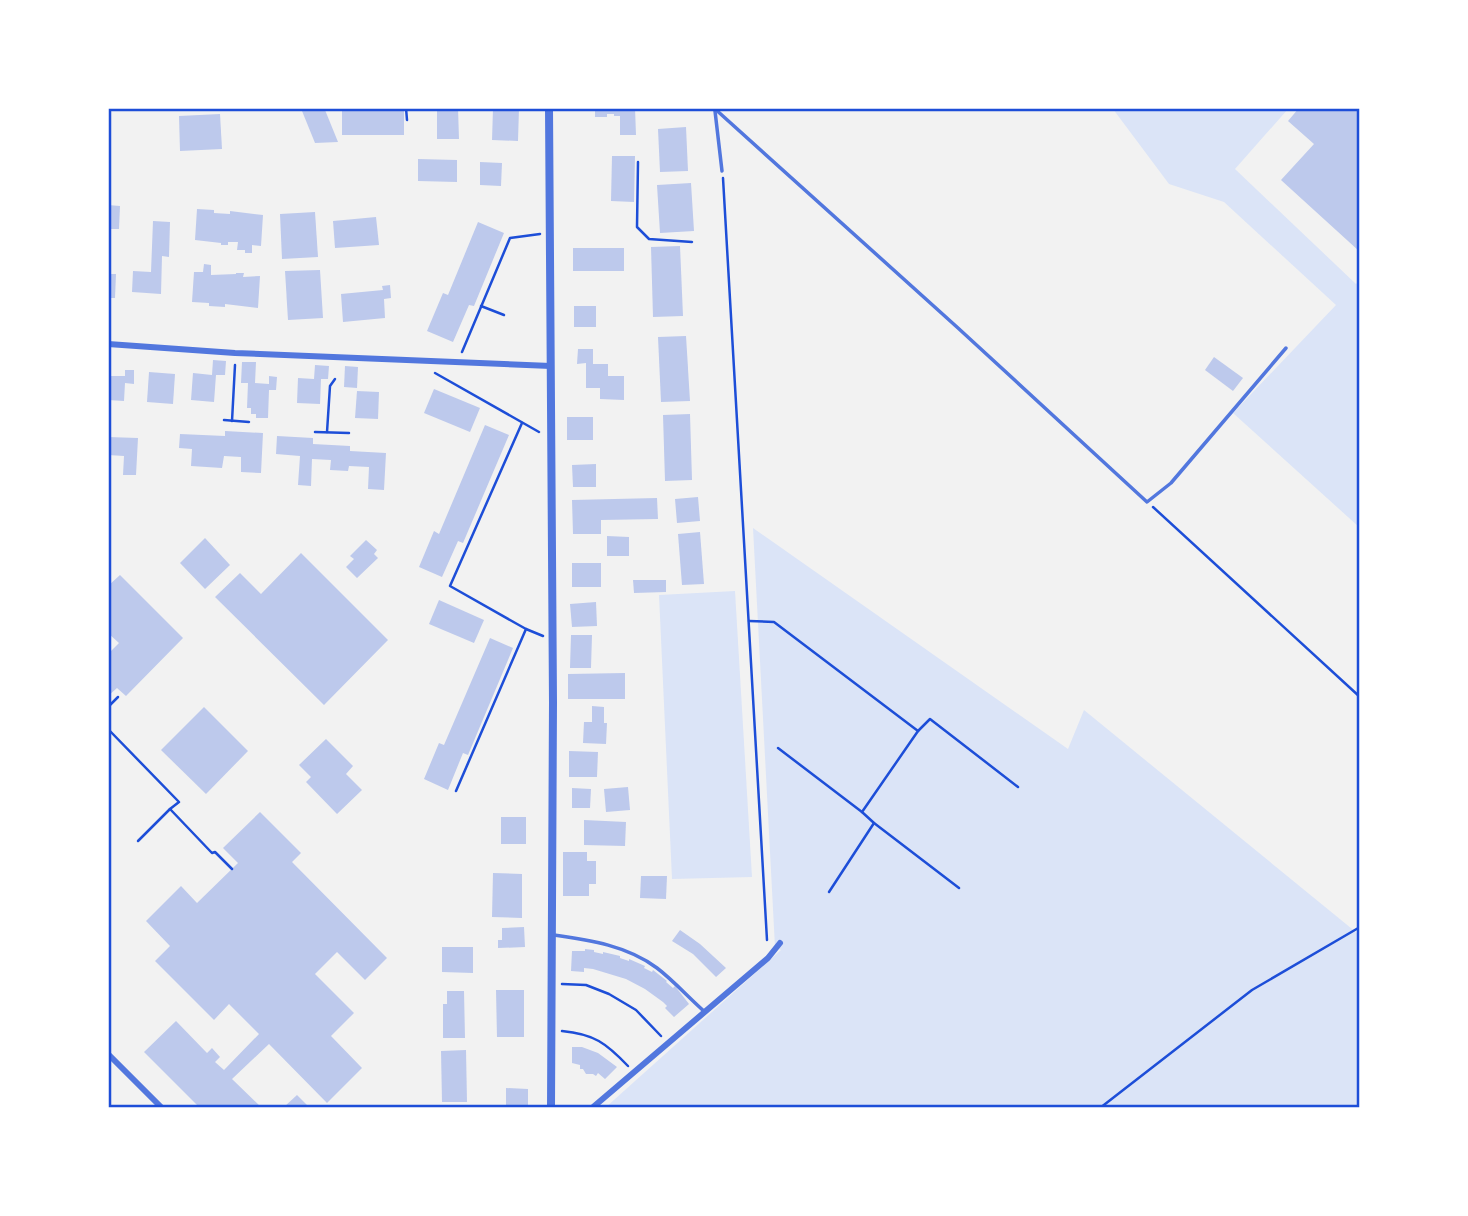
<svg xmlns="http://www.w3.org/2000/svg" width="1468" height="1216" font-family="Commissioner,sans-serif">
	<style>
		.green { fill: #dbe4f7 }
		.building { fill: #bdc9ec }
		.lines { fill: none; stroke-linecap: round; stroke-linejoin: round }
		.path { stroke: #1d4ed8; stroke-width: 2.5 }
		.service { stroke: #5277de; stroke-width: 3.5 }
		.minor { stroke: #5277de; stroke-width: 6 }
		.tertiary { stroke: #5277de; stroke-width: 8 }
		.neatline { fill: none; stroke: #1d4ed8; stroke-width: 2.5 }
	</style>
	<rect width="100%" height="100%" fill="#f2f2f2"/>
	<g class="green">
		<polygon points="1113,109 1288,109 1235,169 1356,284 1359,281 1359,527 1233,413 1336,305 1224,202 1169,184"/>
		<polygon points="753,528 1068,749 1084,710 1357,933 1359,932 1359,1107 605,1108 781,950 775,947"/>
		<polygon points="735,591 752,877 672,879 659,595"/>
	</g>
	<g class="building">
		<rect x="342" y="108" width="62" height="27"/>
		<polygon points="437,108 458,108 459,139 437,139"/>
		<polygon points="493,108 519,108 518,141 492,140"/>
		<polygon points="595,108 635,108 636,135 620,135 620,116 614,116 614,114 607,114 607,117 595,117"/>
		<polygon points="1299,108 1359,108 1359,251 1281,180 1314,144 1288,121"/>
		<polygon points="325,110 338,142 315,143 302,111"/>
		<polygon points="220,114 222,149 180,151 179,116"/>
		<polygon points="686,127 688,171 660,172 658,129"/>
		<polygon points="612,156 635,156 634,202 611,201"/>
		<polygon points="418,159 457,160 457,182 418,181"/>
		<polygon points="480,162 502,163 501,186 480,185"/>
		<polygon points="691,183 694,231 660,233 657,185"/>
		<polygon points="108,205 120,206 119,229 108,229"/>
		<polygon points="197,209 214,210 214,213 230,214 230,211 263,215 261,246 252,245 252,253 245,253 245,250 237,250 238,242 228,242 228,245 221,245 221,243 195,240"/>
		<polygon points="315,212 318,257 282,259 280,214"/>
		<polygon points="376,217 379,245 335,248 333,221"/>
		<polygon points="153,221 170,222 169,257 162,256 161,294 132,292 133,271 151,272"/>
		<polygon points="478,222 504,233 474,306 469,305 453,342 427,331 443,293 448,295"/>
		<polygon points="680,246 683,316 653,317 651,247"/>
		<rect x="573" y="248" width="51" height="23"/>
		<polygon points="204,264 211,265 211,275 236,274 236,273 244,273 243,277 260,276 258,308 225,304 225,307 209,306 209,303 192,302 194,272 203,272"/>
		<polygon points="320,270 323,318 288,320 285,271"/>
		<polygon points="108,274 116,274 115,298 108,298"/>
		<polygon points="390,285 391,298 384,299 385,318 343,322 341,294 383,290 382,286"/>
		<rect x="574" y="306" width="22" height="21"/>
		<polygon points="686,336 690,401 661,402 658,337"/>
		<polygon points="578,349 593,349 593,364 608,364 608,376 624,376 624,400 600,399 600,388 586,388 586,363 577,364"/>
		<polygon points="1214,357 1243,378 1233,391 1205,370"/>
		<polygon points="213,360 226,361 225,375 216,375 214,402 191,400 193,373 212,375"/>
		<polygon points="242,362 256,362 255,383 269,384 269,376 277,377 276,390 269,390 268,418 256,418 256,414 251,414 251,408 247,408 248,383 241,383"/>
		<polygon points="315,365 329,366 328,379 321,379 320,404 297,403 298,378 314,379"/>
		<polygon points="345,366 358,367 357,388 344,387"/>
		<polygon points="125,370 134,370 134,384 125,383 124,401 108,400 108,376 125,376"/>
		<polygon points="149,372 175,374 173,404 147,402"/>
		<polygon points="434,389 480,408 470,432 424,413"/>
		<polygon points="357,391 379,392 378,419 355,418"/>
		<polygon points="690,414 692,480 665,481 663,415"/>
		<rect x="567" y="417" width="26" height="23"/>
		<polygon points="485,425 509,435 463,543 458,541 442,577 419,567 434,531 439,534"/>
		<polygon points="225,431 263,433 261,473 241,472 241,457 224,456 222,468 191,466 192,449 179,448 180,434 225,436"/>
		<polygon points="277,436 313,438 313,444 350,446 350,451 386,453 384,490 368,489 369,467 349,466 348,471 330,470 331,460 312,459 311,486 298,485 300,456 276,454"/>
		<polygon points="108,437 138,438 136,475 123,475 124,456 108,455"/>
		<polygon points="596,464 596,487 573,487 572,465"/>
		<polygon points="698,497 700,521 677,523 675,499"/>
		<polygon points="657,498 658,519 601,520 601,534 573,534 572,500"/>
		<polygon points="700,532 704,584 682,585 678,534"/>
		<polygon points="607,536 629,537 629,556 607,556"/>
		<polygon points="205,538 230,565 205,589 180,563"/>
		<polygon points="366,540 377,550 374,554 378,558 357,578 346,567 354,559 350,556"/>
		<polygon points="301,553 388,640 324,705 215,597 240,573 261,594"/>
		<rect x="572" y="563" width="29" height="24"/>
		<polygon points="120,575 183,638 126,696 117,688 108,696 108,654 119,643 108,633 108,586"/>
		<polygon points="633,580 666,580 666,592 634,593"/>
		<polygon points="439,600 484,620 474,643 429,624"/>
		<polygon points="596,602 597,626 572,627 570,604"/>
		<polygon points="571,635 592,635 591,668 570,668"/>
		<polygon points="490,638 513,648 468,755 463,753 448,790 424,779 439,743 444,745"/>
		<polygon points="625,673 625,699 568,699 568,674"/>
		<polygon points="592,706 604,707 604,723 607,723 606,744 583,743 584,722 592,722"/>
		<polygon points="204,707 248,751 206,794 161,750"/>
		<polygon points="326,739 353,766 346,774 362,790 337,814 306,782 311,777 299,765"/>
		<polygon points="569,751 598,752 597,777 569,777"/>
		<polygon points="628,787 630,810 606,812 604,789"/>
		<polygon points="572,788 591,789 590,808 572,808"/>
		<polygon points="260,812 301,853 292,862 387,958 365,980 337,952 315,974 354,1013 331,1036 362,1068 327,1103 269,1044 232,1079 261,1107 199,1107 144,1052 176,1021 207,1053 212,1048 220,1057 215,1062 224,1070 259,1034 229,1004 214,1020 155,961 170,946 146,921 181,886 197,903 238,863 223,848"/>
		<rect x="501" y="817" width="25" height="27"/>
		<polygon points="584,820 626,822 625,846 584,845"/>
		<polygon points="563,852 587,852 587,861 596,861 596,884 589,884 589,896 563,896"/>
		<polygon points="493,873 522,874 522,918 492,917"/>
		<polygon points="641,876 667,876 666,899 640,898"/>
		<polygon points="524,927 525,947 498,948 498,940 502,940 502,928"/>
		<polygon points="680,930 700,944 726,968 716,977 693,954 672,941"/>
		<polygon points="442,947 473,947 473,973 442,972"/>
		<polygon points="585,949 594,950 594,952 603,954 603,952 620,956 620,958 629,961 629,959 645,966 644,968 652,972 653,970 667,981 666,982 673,988 675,986 689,1004 674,1017 665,1008 667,1006 663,1002 645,989 626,979 593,969 584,968 584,972 571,971 572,951 585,951"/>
		<polygon points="496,990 524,990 524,1037 497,1037"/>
		<polygon points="447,991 464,991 465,1038 443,1038 443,1004 447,1004"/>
		<polygon points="572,1047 582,1047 598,1053 617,1067 605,1079 598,1073 596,1076 593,1074 586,1074 583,1069 580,1069 580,1065 572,1063"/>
		<polygon points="466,1050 467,1102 442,1102 441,1051"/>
		<polygon points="506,1088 528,1089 528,1107 506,1107"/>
		<polygon points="297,1095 309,1107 284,1107"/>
	</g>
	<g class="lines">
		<g class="path">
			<polyline points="406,108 407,120"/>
			<polyline points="638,162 637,227 649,239 692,242"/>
			<polyline points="723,178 767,940"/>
			<polyline points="481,306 504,315"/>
			<polyline points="462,352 510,238 540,234"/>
			<polyline points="435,373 539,432"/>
			<polyline points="224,420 249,422"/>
			<polyline points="232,421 235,365"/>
			<polyline points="522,423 450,586 526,629 543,636"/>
			<polyline points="315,432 349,433"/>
			<polyline points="327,432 330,386 335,379"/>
			<polyline points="1153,507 1360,697"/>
			<polyline points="749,621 774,622 918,731 862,812 874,823 959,888"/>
			<polyline points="108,707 118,697"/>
			<polyline points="108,729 179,802 170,809 212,853 215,852 232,869"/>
			<polyline points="918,731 930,719 1018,787"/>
			<polyline points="778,748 862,812"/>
			<polyline points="456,791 526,629"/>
			<polyline points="138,841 170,809"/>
			<polyline points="829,892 874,823"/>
			<polyline points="562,984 586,985 609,994 636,1010 661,1036"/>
			<path d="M562 1031C594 1034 606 1043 628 1066"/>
			<polyline points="1100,1108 1252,990 1360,927"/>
		</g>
		<g class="service">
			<polyline points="714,108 958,328 1147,502 1171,483 1286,348"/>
			<polyline points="715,111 722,171"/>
			<path d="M554 935C590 940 628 946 657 968 674 981 689 998 705 1012"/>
		</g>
		<g class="minor">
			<polyline points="108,344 235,353 551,366"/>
			<polyline points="108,1054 162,1108"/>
			<polyline points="592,1108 768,958 780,943"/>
		</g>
		<polyline class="tertiary" points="549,108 553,702 551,1108"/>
	</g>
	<rect width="1468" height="1216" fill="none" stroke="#ffffff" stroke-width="220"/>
	<rect x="110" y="110" width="1248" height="996" class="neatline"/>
</svg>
